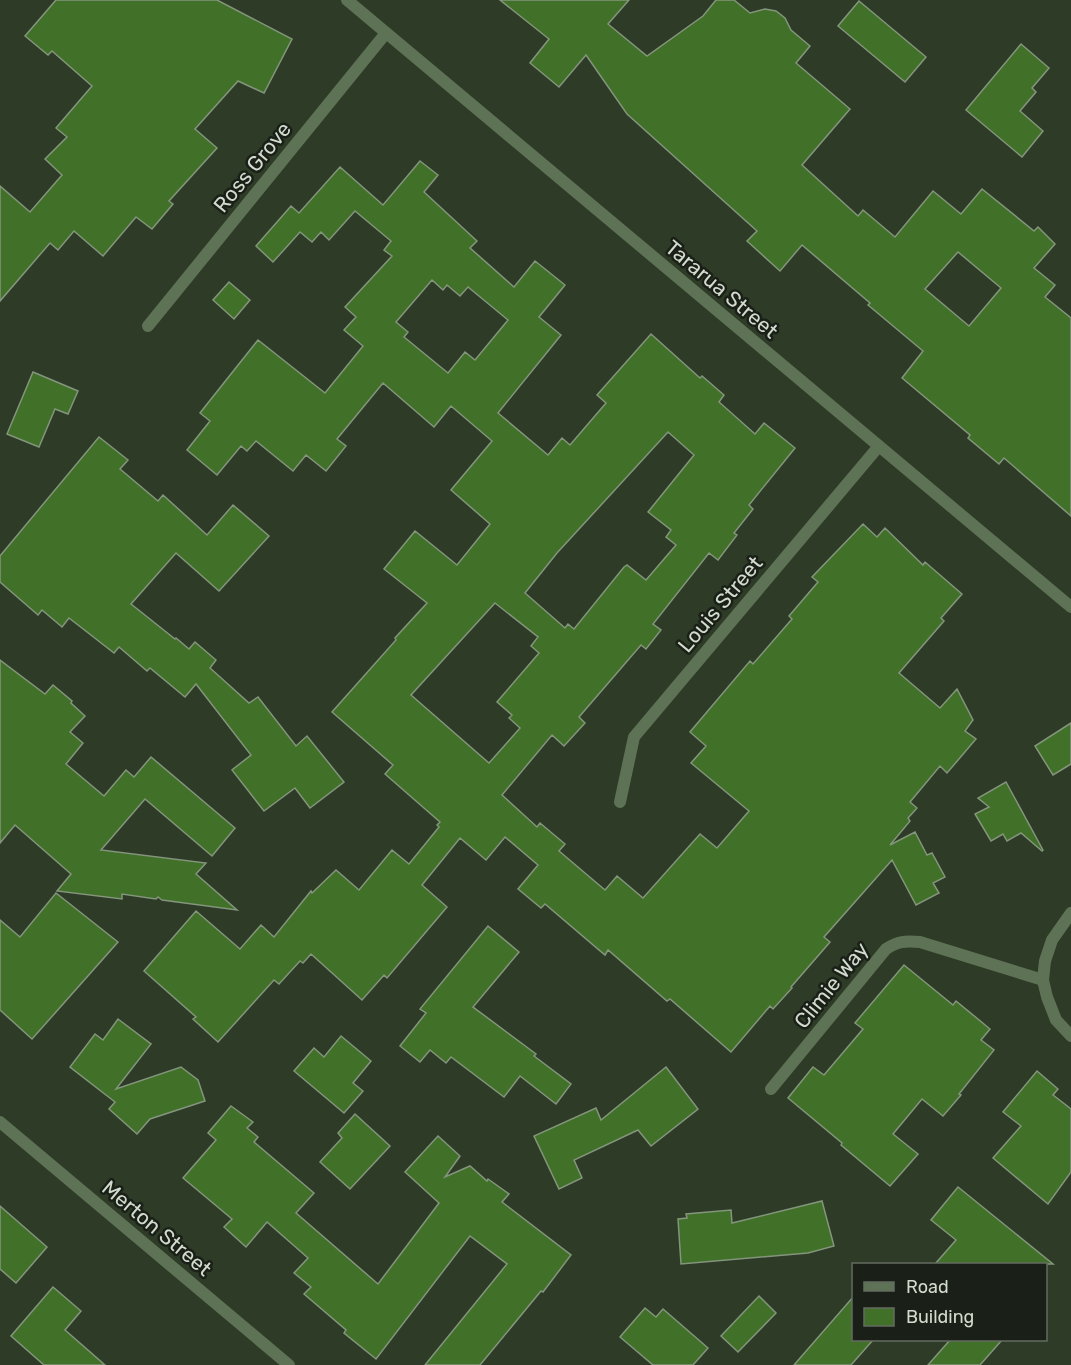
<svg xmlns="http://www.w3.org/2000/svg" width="1071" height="1365" font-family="Rubik,sans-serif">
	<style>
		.building { fill: #417028; stroke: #84957d; stroke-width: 1.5; fill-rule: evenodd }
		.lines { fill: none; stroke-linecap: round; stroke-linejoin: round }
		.minor { stroke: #5e7355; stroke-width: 12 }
		.labels { text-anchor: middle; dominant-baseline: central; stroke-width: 5; stroke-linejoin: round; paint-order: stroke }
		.street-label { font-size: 21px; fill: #d2dbce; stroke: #1a2017 }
	</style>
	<rect width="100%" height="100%" fill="#2d3b27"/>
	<g class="building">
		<polygon points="56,0 217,0 292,39 264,93 238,81 195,129 217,148 169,201 173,204 152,229 136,217 103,256 74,231 58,250 50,243 0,301 0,186 30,212 62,175 45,159 67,137 56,128 92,86 52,51 48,55 25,36"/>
		<path d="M500 0H629L608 24 647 56 703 16 716 0H734L750 13 765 9 776 11 785 18 791 30 810 46 796 63 850 109 802 165 858 216 863 210 895 237 933 191 961 214 982 189 1034 231 1038 227 1055 244 1034 268 1055 285 1045 297 1071 318V516L1004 458 999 464 968 438 970 435 902 378 923 351 868 305 870 303 802 245 780 271 747 241 757 231 627 114 586 55 559 87 530 63 549 39ZM958 252 1001 288 969 326 925 289Z"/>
		<polygon points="859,1 926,57 905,82 838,26"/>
		<polygon points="1021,44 1049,68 1032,88 1036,92 1020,111 1043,131 1022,157 966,110"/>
		<path d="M420 161 438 175 424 192 477 241 470 248 514 287 535 261 565 285 539 317 561 335 498 413 548 455 562 438 570 445 606 403 597 395 651 334 700 378 702 376 724 395 719 402 755 434 764 423 795 448 749 505 753 509 734 533 737 535 718 560 709 553 653 624 661 630 646 649 641 645 579 717 585 723 564 746 552 735 502 795 537 827 540 823 565 844 559 851 605 890 617 876 643 898 700 834 717 848 749 811 691 763 706 746 690 732 750 661 753 664 792 619 789 616 818 582 812 577 863 524 877 537 885 528 923 565 925 562 962 594 941 618 944 621 899 673 940 708 957 689 973 720 965 731 976 739 947 773 940 766 910 802 917 808 908 818 910 821 890 845 915 832 927 855 932 853 945 877 933 883 939 893 916 905 892 860 824 937 830 942 791 987 792 988 773 1009 770 1006 731 1052 670 999 667 1001 608 950 605 955 545 904 541 908 518 889 538 865 505 837 486 860 460 838 422 885 447 907 387 978 384 975 362 1000 311 954 303 963 300 961 279 984 274 980 218 1042 193 1019 196 1017 144 971 196 911 240 949 261 925 274 937 311 891 312 893 336 870 359 890 392 850 409 864 439 827 437 825 440 822 385 774 393 765 332 712 396 640 395 638 427 603 384 569 415 531 457 565 490 524 451 490 492 441 451 406 434 427 383 383 337 439 346 446 326 471 306 455 293 471 256 441 247 451 241 446 217 475 187 450 210 421 200 413 258 340 325 393 363 346 344 330 356 317 345 307 392 256 384 250 391 241 355 211 329 240 321 232 312 242 300 232 273 262 256 246 291 206 299 213 340 167 383 205ZM432 280 443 290 447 285 460 296 468 287 508 320 475 360 465 352 448 373 404 337 408 332 396 322ZM668 432 694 455 648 512 671 530 666 537 676 545 646 580 627 565 624 567 574 629 568 624 565 628 525 593 557 553ZM495 603 538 637 531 646 539 653 497 702 512 715 509 718 520 728 489 763 411 695Z"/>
		<polygon points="229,282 250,300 234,319 213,300"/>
		<polygon points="33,372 78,391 68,414 55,409 39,447 7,434"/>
		<polygon points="99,437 128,460 120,469 158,501 163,495 207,535 233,505 269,536 219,591 176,553 131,604 175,639 176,638 189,649 195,642 216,660 210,668 249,703 258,697 296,746 307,736 344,782 310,808 295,788 264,811 232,770 251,755 196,684 185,697 150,668 147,671 119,647 114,653 69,618 62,627 42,610 38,615 0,582 0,556"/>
		<polygon points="0,660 45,694 53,685 72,701 71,703 85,716 70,732 83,743 66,764 104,796 126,770 134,777 151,757 235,828 212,856 145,799 101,850 206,863 196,874 237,910 162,900 158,897 156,899 122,894 122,899 57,891 71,874 15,825 0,843"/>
		<polygon points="1071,723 1071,764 1053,775 1035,746"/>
		<polygon points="1006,782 1043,850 1042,851 1021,833 1007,841 1003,834 991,841 975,814 989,807 978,798"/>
		<polygon points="56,893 118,942 32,1039 0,1010 0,920 20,937"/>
		<polygon points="488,926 519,952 473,1007 536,1054 534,1056 571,1084 556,1104 520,1076 504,1097 451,1057 446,1063 430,1050 420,1062 400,1046 426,1013 420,1009"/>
		<polygon points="904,965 953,1005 956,1001 990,1029 981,1040 994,1050 959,1094 961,1095 943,1116 922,1099 893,1134 918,1154 890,1186 841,1145 842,1143 788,1098 813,1067 824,1075 863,1029 855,1023"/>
		<polygon points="118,1019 151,1044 116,1089 181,1067 198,1080 205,1101 150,1119 137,1134 109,1109 115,1102 70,1067 95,1034 103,1040"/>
		<polygon points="341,1036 371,1061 353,1083 363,1091 344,1113 294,1071 314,1048 324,1057"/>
		<polygon points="666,1067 698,1109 651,1146 638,1130 574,1160 582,1178 559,1189 534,1136 596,1108 601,1120"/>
		<polygon points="1037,1071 1058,1089 1053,1095 1071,1109 1071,1172 1048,1204 993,1158 1021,1126 1003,1112"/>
		<polygon points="231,1106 253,1122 247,1128 258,1137 254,1142 314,1193 296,1213 378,1284 439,1203 405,1172 438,1136 460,1156 445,1177 470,1166 487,1181 488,1179 509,1194 502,1202 571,1255 543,1292 541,1291 480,1365 425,1365 507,1264 470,1236 376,1359 344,1333 346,1330 304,1294 311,1287 294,1273 308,1258 267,1222 246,1247 224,1227 232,1219 183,1178 216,1140 208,1133"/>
		<polygon points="355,1114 390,1146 350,1189 320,1162 342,1138 338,1133"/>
		<polygon points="958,1187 1053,1264 935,1264 956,1240 931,1220"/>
		<polygon points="822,1201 834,1246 808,1253 681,1264 678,1219 687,1218 686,1214 731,1210 732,1223"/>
		<polygon points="0,1206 47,1247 16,1283 0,1269"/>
		<polygon points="53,1287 81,1311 65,1330 105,1365 44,1365 11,1336"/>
		<polygon points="759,1296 776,1313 738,1352 721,1336"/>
		<polygon points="854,1296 854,1340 873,1340 851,1365 794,1365"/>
		<polygon points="645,1308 656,1317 663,1309 708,1348 693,1365 653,1365 620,1337"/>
		<polygon points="950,1340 1002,1340 980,1365 928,1365"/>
	</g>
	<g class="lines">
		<g class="minor">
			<polyline points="347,0 1071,607"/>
			<polyline points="148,326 386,33"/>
			<polyline points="620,802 634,737 879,446"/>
			<polyline points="1071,913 1052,940 1045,961 1043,980 1047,997 1056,1020 1071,1036"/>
			<path d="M771 1089 886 949C898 941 905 941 920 942L1043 980"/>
			<polyline points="0,1122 289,1365"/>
		</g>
	</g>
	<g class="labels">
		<g class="street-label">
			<text transform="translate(252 167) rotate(-51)">Ross Grove</text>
			<text transform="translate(722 289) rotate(40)">Tararua Street</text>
			<text transform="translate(720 604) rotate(-50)">Louis Street</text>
			<text transform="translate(831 985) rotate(-51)">Climie Way</text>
			<text transform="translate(157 1228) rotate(40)">Merton Street</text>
		</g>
	</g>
	<rect x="852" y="1263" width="195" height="78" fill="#1a2017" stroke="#646b60" stroke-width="1.5"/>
	<rect x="864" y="1282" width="30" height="9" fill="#5e7355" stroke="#646b60" stroke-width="1.5"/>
	<text x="906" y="1293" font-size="18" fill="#d2dbce">Road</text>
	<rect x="864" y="1308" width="30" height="18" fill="#417028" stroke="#646b60" stroke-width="1.5"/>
	<text x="906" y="1323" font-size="18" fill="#d2dbce">Building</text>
</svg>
